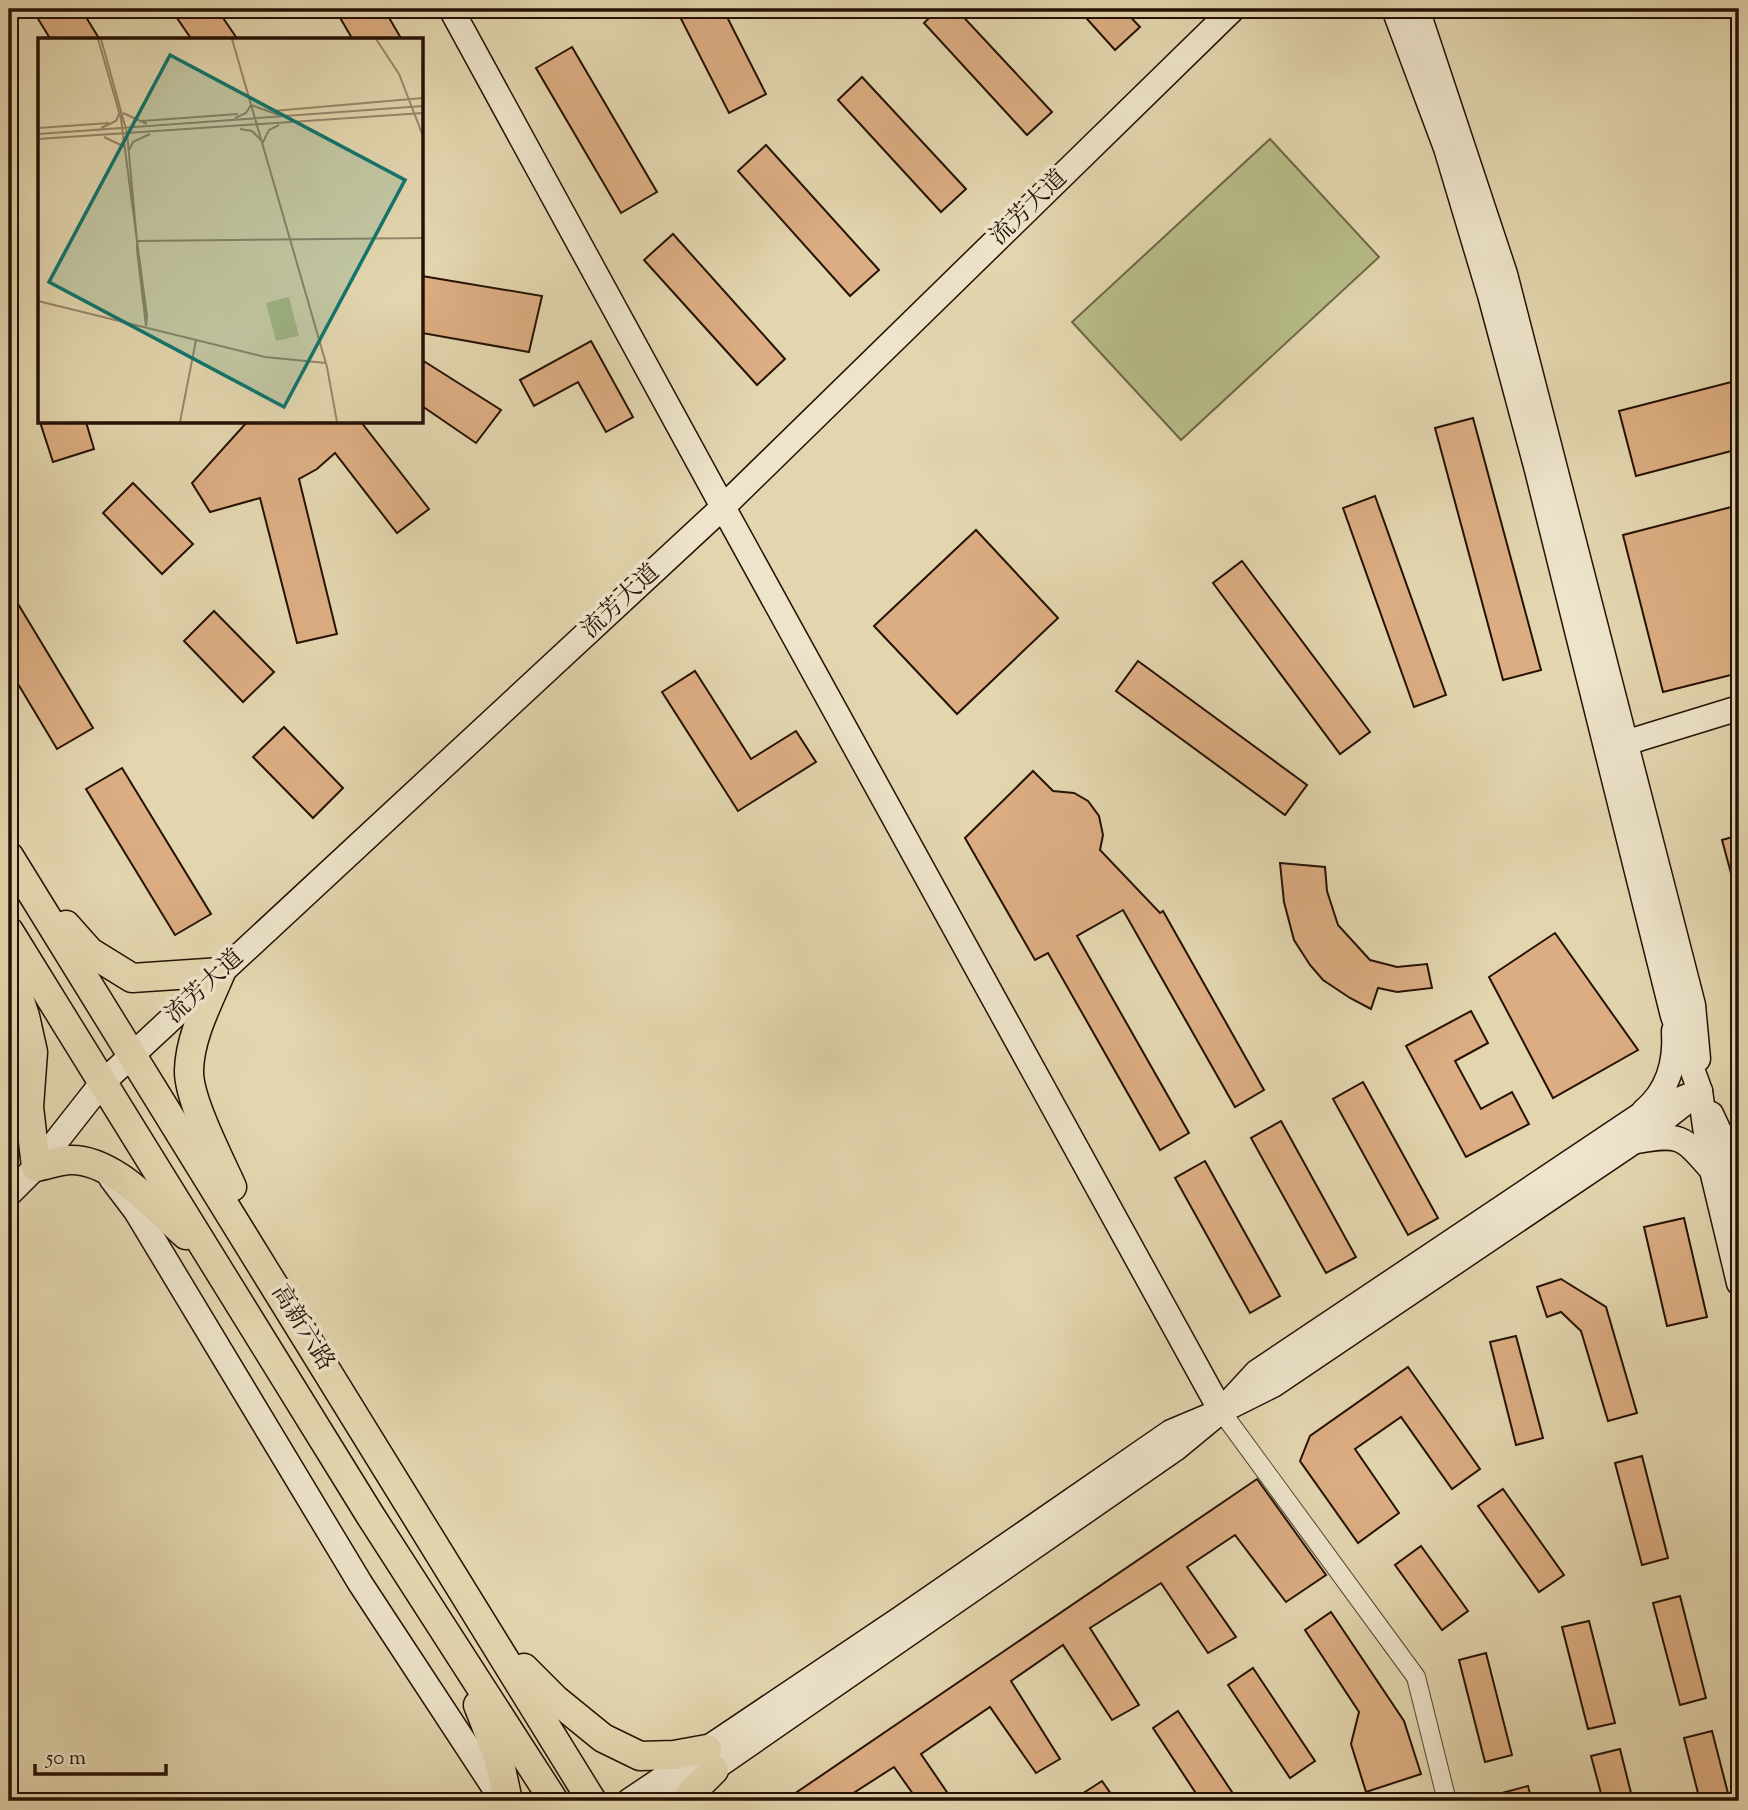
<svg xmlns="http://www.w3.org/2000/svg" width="1748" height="1810" font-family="'Sorts Mill Goudy','Noto Serif SC',serif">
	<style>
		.green { fill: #b7bd88; stroke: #6e6746; stroke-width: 2 }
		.building { fill: #dcad82; stroke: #251104; stroke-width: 2 }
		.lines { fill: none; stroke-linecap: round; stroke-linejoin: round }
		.street-casing { stroke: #54422f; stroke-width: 20 }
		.secondary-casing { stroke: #251104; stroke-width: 27 }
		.primary-casing { stroke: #251104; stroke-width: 31 }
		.street { stroke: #ede4cb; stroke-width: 18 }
		.secondary { stroke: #ede4cb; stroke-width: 24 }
		.primary { stroke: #e3d6af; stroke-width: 28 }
		.labels { text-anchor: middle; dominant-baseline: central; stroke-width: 7; stroke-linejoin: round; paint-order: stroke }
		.street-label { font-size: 24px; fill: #251104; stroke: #ede4cb }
		.inset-road { fill: none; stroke: #97876b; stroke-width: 2 }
		.view { fill: #0f766e; fill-opacity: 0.15; stroke: #0f766e; stroke-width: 3.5 }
		.inset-edge { fill: none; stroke: #251104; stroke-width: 3.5 }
	</style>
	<rect width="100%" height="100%" fill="#e3d6af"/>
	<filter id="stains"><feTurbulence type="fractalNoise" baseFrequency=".00286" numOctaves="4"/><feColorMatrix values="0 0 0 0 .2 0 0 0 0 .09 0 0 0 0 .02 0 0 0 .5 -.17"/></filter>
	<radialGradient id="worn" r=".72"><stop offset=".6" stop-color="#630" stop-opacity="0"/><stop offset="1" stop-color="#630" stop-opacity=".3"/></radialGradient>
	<polygon class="green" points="1270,139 1379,257 1181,440 1072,322"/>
	<g class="building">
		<polygon points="32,9 81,9 100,40 51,40"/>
		<polygon points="191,9 217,9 238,40 192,40 177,18"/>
		<polygon points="335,9 384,9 402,40 353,40"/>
		<polygon points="676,9 723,9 766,94 729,113"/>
		<polygon points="938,9 956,9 1052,112 1027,135 924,23"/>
		<polygon points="1078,9 1123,9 1140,27 1115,50"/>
		<polygon points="572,47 657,192 621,213 536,68"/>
		<polygon points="862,77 966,189 941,212 838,100"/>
		<polygon points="766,145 879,270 850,296 738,171"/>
		<polygon points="673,234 785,359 757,385 644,260"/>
		<polygon points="422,276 542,296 529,352 422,333"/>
		<polygon points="591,341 633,417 606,432 578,382 534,406 520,380"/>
		<polygon points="422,360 501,410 476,443 422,406"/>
		<polygon points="1739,380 1739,449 1636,476 1619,411"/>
		<polygon points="1473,418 1541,670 1503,680 1435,428"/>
		<polygon points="40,422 86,422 94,449 53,462"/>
		<polygon points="247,422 361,422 429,509 397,533 335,453 317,469 299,479 337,634 297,643 260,498 210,512 192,483"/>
		<polygon points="133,483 193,544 162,574 103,513"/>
		<polygon points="1375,496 1446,695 1414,707 1343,508"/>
		<polygon points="1739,505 1739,673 1663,692 1623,535"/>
		<polygon points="976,530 1058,618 957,714 874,626"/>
		<polygon points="1242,561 1370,732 1340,754 1213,583"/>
		<polygon points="9,589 93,728 57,749 9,669"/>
		<polygon points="214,611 274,672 243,702 184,641"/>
		<polygon points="1138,661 1307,785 1285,815 1116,691"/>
		<polygon points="695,671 751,759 796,731 816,762 738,811 662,692"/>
		<polygon points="284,727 343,788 313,818 253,757"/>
		<polygon points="122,768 211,914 175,935 86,789"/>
		<polygon points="1033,771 1053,791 1074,793 1088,801 1099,816 1103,835 1100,850 1160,913 1163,911 1264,1090 1235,1107 1123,910 1077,936 1189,1133 1160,1150 1048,953 1035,960 965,838"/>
		<polygon points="1739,835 1739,888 1735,888 1722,840"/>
		<polygon points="1280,863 1325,867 1327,891 1338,925 1370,960 1397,967 1427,964 1432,988 1397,992 1378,988 1371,1009 1350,998 1323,980 1310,965 1294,940 1284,902"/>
		<polygon points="1555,933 1638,1050 1553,1098 1489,977"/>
		<polygon points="1471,1011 1488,1043 1455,1061 1481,1109 1512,1092 1529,1124 1466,1157 1406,1046"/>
		<polygon points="1363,1082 1438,1218 1408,1235 1333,1099"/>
		<polygon points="1281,1121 1356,1257 1326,1273 1251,1138"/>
		<polygon points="1205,1161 1280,1296 1250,1313 1175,1178"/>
		<polygon points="1684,1218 1707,1317 1667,1326 1644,1227"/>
		<polygon points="1561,1279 1606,1307 1637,1413 1608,1421 1581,1331 1561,1312 1547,1317 1537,1287"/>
		<polygon points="1516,1336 1543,1438 1516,1445 1490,1342"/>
		<polygon points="1408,1367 1480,1469 1452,1489 1401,1417 1355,1449 1399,1513 1358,1543 1300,1461 1310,1436"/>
		<polygon points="1642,1456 1668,1558 1642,1565 1615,1463"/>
		<polygon points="1257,1479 1326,1575 1286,1602 1235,1535 1187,1567 1236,1637 1208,1653 1161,1583 1090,1628 1139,1705 1112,1720 1063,1645 1011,1681 1060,1759 1036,1773 990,1707 921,1754 953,1801 918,1801 894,1767 841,1801 804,1801 797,1792"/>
		<polygon points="1503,1489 1564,1575 1539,1592 1478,1506"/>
		<polygon points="1421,1546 1468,1611 1442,1630 1395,1565"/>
		<polygon points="1680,1596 1706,1698 1680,1705 1653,1603"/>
		<polygon points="1331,1612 1404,1721 1421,1774 1366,1792 1351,1744 1359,1712 1305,1630"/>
		<polygon points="1589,1621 1615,1723 1588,1729 1562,1627"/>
		<polygon points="1486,1653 1512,1755 1485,1762 1459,1660"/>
		<polygon points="1253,1668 1315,1761 1290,1778 1228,1685"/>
		<polygon points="1178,1711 1238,1801 1201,1801 1153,1728"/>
		<polygon points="1712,1731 1730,1801 1700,1801 1684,1738"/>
		<polygon points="1620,1749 1633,1801 1603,1801 1591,1756"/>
		<polygon points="1102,1781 1116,1801 1071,1801"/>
		<polygon points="1528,1786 1532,1801 1488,1801 1487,1797"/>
	</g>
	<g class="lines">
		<g class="street-casing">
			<polyline id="street" points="1221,1411 1416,1677 1447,1801"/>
		</g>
		<g class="secondary-casing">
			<g id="secondary">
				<polyline points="451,9 723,507 1221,1411"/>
				<polyline points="1394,9 1446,148 1490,295 1537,470 1673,1016 1700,1091 1710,1162 1739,1283"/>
				<polyline points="1417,9 1505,274 1693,1005 1698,1059"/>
				<polyline points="1625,743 1739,708"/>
				<polygon points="1700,1091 1645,1134 1273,1385 1221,1411 1257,1372 1639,1116"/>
				<path d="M1644 1111C1668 1091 1676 1061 1674 1031"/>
				<polyline points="1711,1114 1728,1150 1739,1199"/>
				<path d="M1637 1141C1681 1133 1683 1137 1712 1170"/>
				<polyline points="111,1178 136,1211 360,1583 503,1801"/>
				<polyline points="9,1194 36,1167 102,1083 723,507 1233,9"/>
				<polyline points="629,1801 900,1619 1171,1432 1221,1411 1175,1449 667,1801"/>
			</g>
		</g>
		<g class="primary-casing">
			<g id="primary">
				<polyline points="9,856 592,1801"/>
				<path d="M66 925 90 952 132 978 221 972C208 1003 190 1036 189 1070 188 1099 220 1160 232 1187"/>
				<polyline points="9,931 370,1515 554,1801"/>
				<path d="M9 968 25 1016 33 1052 29 1107 36 1167C47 1165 58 1161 68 1160 112 1157 155 1208 186 1235"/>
				<polyline points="524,1668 555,1699 603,1738 640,1756 674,1755 707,1749"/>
				<polyline points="478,1705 499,1759 508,1801"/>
				<polyline points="686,1801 691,1793 714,1770"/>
			</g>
		</g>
		<use href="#street" class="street"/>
		<use href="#secondary" class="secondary"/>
		<use href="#primary" class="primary"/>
	</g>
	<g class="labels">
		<g class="street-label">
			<text transform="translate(1029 208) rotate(-44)">流芳大道</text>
			<text transform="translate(621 602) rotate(-43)">流芳大道</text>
			<text transform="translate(205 987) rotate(-43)">流芳大道</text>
			<text transform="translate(302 1328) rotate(58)">高新六路</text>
		</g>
	</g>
	<g transform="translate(38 38)">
		<rect width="385" height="385" fill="#e3d6af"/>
		<path d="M251 259 261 298 238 303 228 265Z" fill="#b7bd88"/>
		<path class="inset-road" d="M60 1 83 81 99 203 89 95 63 1M194 1 289 329 299 384M338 1 361 36 385 98M235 73 385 60M85 75 109 86M197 80 208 75 213 67 241 77M104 83 200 76M0 90 71 85M63 90 78 83 81 76M202 91 214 93 225 104 231 92 241 87M0 96 385 68M66 99 87 109M0 101 385 75M91 112 95 104 112 96M99 203 385 200M99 203 109 278 108 288 99 212ZM0 263 227 319 288 325M142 384 158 302"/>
		<path class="view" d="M132 17 367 142 246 369 11 244Z"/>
		<rect width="385" height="385" class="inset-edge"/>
	</g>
	<rect width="1748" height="1810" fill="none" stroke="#e3d6af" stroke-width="35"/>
	<rect x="10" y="10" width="1727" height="1789" fill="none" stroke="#251104" stroke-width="3.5"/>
	<rect x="18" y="18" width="1713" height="1775" fill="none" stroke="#251104" stroke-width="2"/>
	<path d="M35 1764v10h131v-10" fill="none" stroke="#251104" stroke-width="3.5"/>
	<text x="46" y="1764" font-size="21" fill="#251104" stroke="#ede4cb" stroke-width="5" paint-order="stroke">50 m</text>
	<rect width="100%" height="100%" filter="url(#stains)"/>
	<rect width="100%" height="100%" fill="url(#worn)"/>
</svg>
